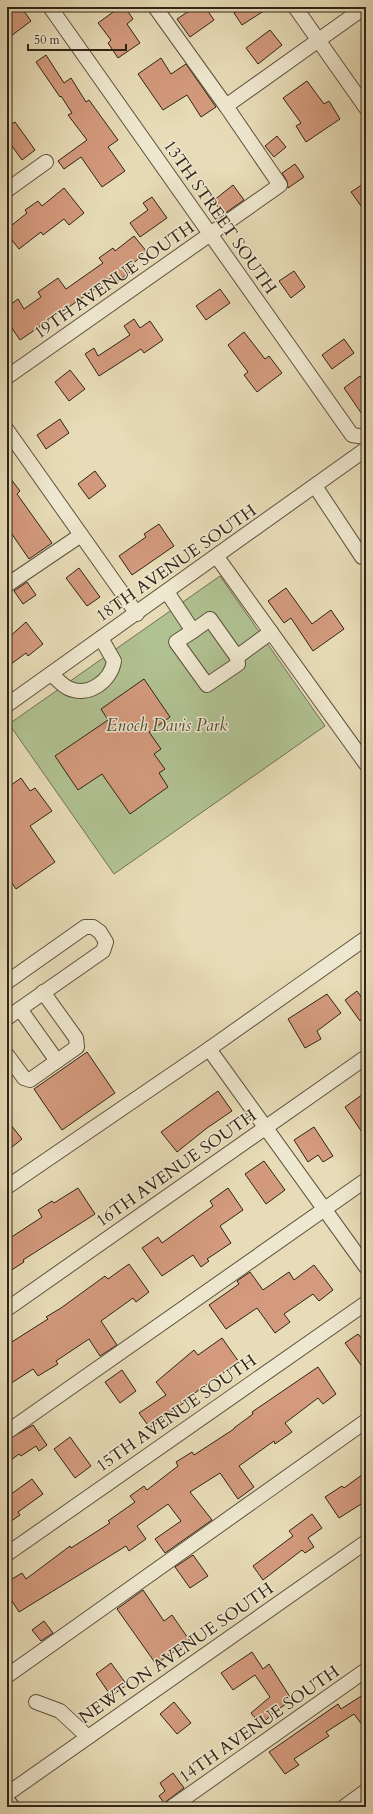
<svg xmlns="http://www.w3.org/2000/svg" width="373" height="1814" font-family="Cardo,serif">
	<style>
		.green { fill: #b1c292; stroke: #707354 }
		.building { fill: #d39a7d; stroke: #302417 }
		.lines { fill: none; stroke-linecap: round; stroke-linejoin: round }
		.minor-casing { stroke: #5e523f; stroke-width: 16 }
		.major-casing { stroke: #302417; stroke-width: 20 }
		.minor { stroke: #efe8d0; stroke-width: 14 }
		.major { stroke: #e7dcb7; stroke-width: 18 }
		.labels { text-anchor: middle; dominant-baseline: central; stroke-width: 3; stroke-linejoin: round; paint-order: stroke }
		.street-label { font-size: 17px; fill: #302417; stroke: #efe8d0 }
		.park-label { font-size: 17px; font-style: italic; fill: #504c36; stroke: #efe8d0 }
	</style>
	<rect width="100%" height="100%" fill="#e7dcb7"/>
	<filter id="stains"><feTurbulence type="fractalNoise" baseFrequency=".005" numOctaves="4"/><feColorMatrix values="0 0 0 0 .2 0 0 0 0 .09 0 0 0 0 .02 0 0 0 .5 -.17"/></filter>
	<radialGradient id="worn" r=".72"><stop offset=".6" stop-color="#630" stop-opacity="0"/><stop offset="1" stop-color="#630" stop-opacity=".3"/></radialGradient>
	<polygon class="green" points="220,576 325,726 114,874 9,724"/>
	<g class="building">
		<polygon points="7,7 21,7 31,21 7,39"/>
		<polygon points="120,7 125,7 133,19 127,24 140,43 118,58 108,43 111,40 98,23"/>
		<polygon points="195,7 205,7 214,20 190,37 177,19"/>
		<polygon points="243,7 270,7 242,25 234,13"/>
		<polygon points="270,30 282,45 258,64 246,48"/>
		<polygon points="46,55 64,83 71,78 86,102 89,100 118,140 108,147 125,171 102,187 81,157 64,169 58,161 87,140 68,115 72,113 61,96 60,97 36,62"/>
		<polygon points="161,58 171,74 186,64 216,107 201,117 187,95 163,110 138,74"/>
		<polygon points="307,81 324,104 329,101 340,119 306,142 296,126 301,123 283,98"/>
		<polygon points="15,122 35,150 22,160 7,139 7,127"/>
		<polygon points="277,136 286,147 274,157 265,146"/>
		<polygon points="295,164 304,177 288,188 287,181 282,173"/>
		<polygon points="366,182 366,213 351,192"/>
		<polygon points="233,185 244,200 224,214 213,201"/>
		<polygon points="64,188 84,213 69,225 64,219 43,235 41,232 19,249 7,234 7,229 27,213 25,210 38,201 42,206"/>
		<polygon points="152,197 167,218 140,237 130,223 148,210 143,203"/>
		<polygon points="134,236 147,252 127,268 130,272 117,282 113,277 20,340 7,321 7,307 18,299 24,309 41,297 38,292 58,278 66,289 103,263 99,258 113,248 115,251"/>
		<polygon points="294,271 305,287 291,298 279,281"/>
		<polygon points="220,289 230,303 206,320 196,306"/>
		<polygon points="134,319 140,328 150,321 163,340 144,353 141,349 99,376 85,354 94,348 98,356 130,335 124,326"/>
		<polygon points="244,332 265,359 269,356 282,373 257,392 244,375 248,372 228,345"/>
		<polygon points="344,339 354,353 332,369 322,355"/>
		<polygon points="70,370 85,389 69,401 55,382"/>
		<polygon points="360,376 366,384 366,420 344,388"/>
		<polygon points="60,419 69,433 46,449 37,435"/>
		<polygon points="95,471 106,486 89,499 78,484"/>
		<polygon points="7,474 20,491 17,494 52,543 29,559 7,527"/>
		<polygon points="159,524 174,546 132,575 119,556 146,537 144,534"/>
		<polygon points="79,568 100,597 87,606 66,578"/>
		<polygon points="27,582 36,595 23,604 14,591"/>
		<polygon points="286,588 312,624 331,610 344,629 313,651 291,618 284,623 268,601"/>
		<polygon points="26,622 43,644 28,656 26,653 7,667 7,639"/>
		<polygon points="144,679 170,717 149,732 161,749 154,754 165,769 159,773 168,787 130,814 102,774 78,790 55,756 108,720 101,709"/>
		<polygon points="21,778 30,791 35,788 52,811 30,826 55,862 16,889 7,876 7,788"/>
		<polygon points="357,991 366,1003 366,1016 360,1021 345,1000"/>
		<polygon points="327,994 341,1013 317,1031 321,1039 305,1048 288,1019"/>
		<polygon points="87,1052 115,1093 62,1130 34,1089"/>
		<polygon points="218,1091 232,1111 207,1128 177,1152 161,1132"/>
		<polygon points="366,1092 366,1138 345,1107"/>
		<polygon points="7,1120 22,1139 7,1151"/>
		<polygon points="314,1127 333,1156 323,1162 318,1155 308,1162 294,1140"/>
		<polygon points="264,1161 285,1190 266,1204 245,1174"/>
		<polygon points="78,1188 95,1214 23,1260 24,1262 7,1273 7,1240 42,1217 38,1210 52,1201 54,1203"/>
		<polygon points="228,1188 243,1210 220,1226 231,1243 207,1259 209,1261 201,1267 193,1255 162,1276 142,1248 158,1237 162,1243 213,1206 210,1201"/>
		<polygon points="129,1264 149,1292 136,1302 133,1298 101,1321 117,1345 100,1356 89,1339 56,1361 58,1364 38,1376 33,1369 7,1386 7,1345 48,1319 46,1317 61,1308 105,1276 108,1279"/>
		<polygon points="314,1265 333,1290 319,1301 313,1294 284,1314 290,1322 275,1333 257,1308 226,1329 209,1305 239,1284 237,1281 250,1272 263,1290 289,1272 294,1280"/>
		<polygon points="358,1334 366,1344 366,1372 345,1343"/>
		<polygon points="222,1338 239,1362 189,1397 190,1398 150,1428 139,1413 166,1395 156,1382 194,1350 198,1355"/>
		<polygon points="318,1367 336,1394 323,1404 318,1398 285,1423 292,1432 275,1444 274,1441 239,1466 254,1487 238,1499 220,1473 190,1492 212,1520 165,1553 155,1539 181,1521 168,1504 137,1526 146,1539 129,1551 126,1546 19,1612 7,1593 7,1582 22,1573 26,1579 70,1546 71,1548 110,1523 108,1521 135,1502 130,1496 144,1486 147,1490 178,1466 176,1462 192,1452 194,1455 234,1429 234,1428 253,1414 252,1412"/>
		<polygon points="122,1370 136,1391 120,1403 105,1382"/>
		<polygon points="33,1425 47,1445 39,1451 36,1446 21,1456 19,1454 7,1463 7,1440"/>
		<polygon points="70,1437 91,1466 75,1478 54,1449"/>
		<polygon points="366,1472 366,1501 339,1518 325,1497 342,1486 344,1488"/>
		<polygon points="32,1479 43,1494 18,1512 20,1515 7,1524 7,1497"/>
		<polygon points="312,1514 322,1528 308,1538 314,1547 305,1553 302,1550 263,1580 253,1566 293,1536 289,1531"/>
		<polygon points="193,1555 208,1576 190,1588 175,1567"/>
		<polygon points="143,1590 164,1621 172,1615 190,1641 156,1664 117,1609"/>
		<polygon points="44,1621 53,1633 41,1641 32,1630"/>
		<polygon points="252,1652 263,1669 269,1664 292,1700 274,1712 261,1725 251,1713 270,1697 255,1675 233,1690 221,1673"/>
		<polygon points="111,1663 127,1685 111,1696 96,1674"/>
		<polygon points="366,1693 366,1730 354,1714 326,1732 329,1736 294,1759 299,1765 285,1774 269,1752 338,1704 341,1709"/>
		<polygon points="174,1702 191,1723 177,1734 160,1714"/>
		<polygon points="173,1773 184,1788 164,1803 159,1796 165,1791 160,1783"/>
		<polygon points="194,1802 198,1807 187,1807"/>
	</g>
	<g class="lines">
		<g class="minor-casing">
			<g id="minor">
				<polyline points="50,7 352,435 366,437"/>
				<polyline points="295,7 366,108"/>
				<polyline points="226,106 365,7"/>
				<polyline points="7,190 46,162"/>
				<polyline points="7,377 280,185 226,106 155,7"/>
				<polyline points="7,430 137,614"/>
				<polyline points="315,486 362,557 366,557"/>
				<polyline points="217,557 366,764"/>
				<polyline points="7,585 81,535"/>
				<polyline points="167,592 193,631 210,619 237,657 271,632"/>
				<polyline points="193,631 176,642 207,685 238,664 237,657"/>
				<path d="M51 674C56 678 62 685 68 688 88 698 111 681 114 661L101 638"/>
				<polyline points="7,705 366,449"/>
				<polyline points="7,982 85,927 93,927 100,932 106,942 103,951 7,1018"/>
				<polyline points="20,1009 57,1061"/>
				<polyline points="209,1049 366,1267"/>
				<polyline points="7,1055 24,1078 30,1080 77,1047 76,1038 43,992"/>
				<polyline points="7,1187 209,1049 366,938"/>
				<polyline points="7,1309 366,1057"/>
				<polyline points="7,1432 366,1180"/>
				<polyline points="7,1554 366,1303"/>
				<polyline points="7,1676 366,1421"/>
				<polyline points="36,1702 60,1711 88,1737"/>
				<polyline points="7,1794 366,1542"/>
				<polyline points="172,1807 366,1670"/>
				<polyline points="344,1807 366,1791"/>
			</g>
		</g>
		<g class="major-casing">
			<polyline id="major" points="7,1803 10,1807"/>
		</g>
		<use href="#minor" class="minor"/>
		<use href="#major" class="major"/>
	</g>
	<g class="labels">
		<g class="street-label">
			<text transform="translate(220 217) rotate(55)">13TH STREET SOUTH</text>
			<text transform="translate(114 280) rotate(-35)">19TH AVENUE SOUTH</text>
			<text transform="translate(176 563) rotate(-35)">18TH AVENUE SOUTH</text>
			<text transform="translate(176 1168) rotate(-35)">16TH AVENUE SOUTH</text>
			<text transform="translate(176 1413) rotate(-35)">15TH AVENUE SOUTH</text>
			<text transform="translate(176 1653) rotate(-35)">NEWTON AVENUE SOUTH</text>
			<text transform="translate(259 1724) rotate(-35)">14TH AVENUE SOUTH</text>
		</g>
		<g class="park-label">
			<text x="167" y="725">Enoch Davis Park</text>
		</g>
	</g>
	<rect width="373" height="1814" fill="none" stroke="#e7dcb7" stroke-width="24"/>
	<rect x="8" y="8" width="357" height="1798" fill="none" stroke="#302417" stroke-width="2"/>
	<rect x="12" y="12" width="349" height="1790" fill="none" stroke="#302417"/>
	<path d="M28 44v6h98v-6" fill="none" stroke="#302417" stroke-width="2"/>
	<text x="34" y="44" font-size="12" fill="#302417" stroke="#efe8d0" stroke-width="3" paint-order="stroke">50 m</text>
	<rect width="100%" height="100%" filter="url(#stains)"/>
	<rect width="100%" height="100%" fill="url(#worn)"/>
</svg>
